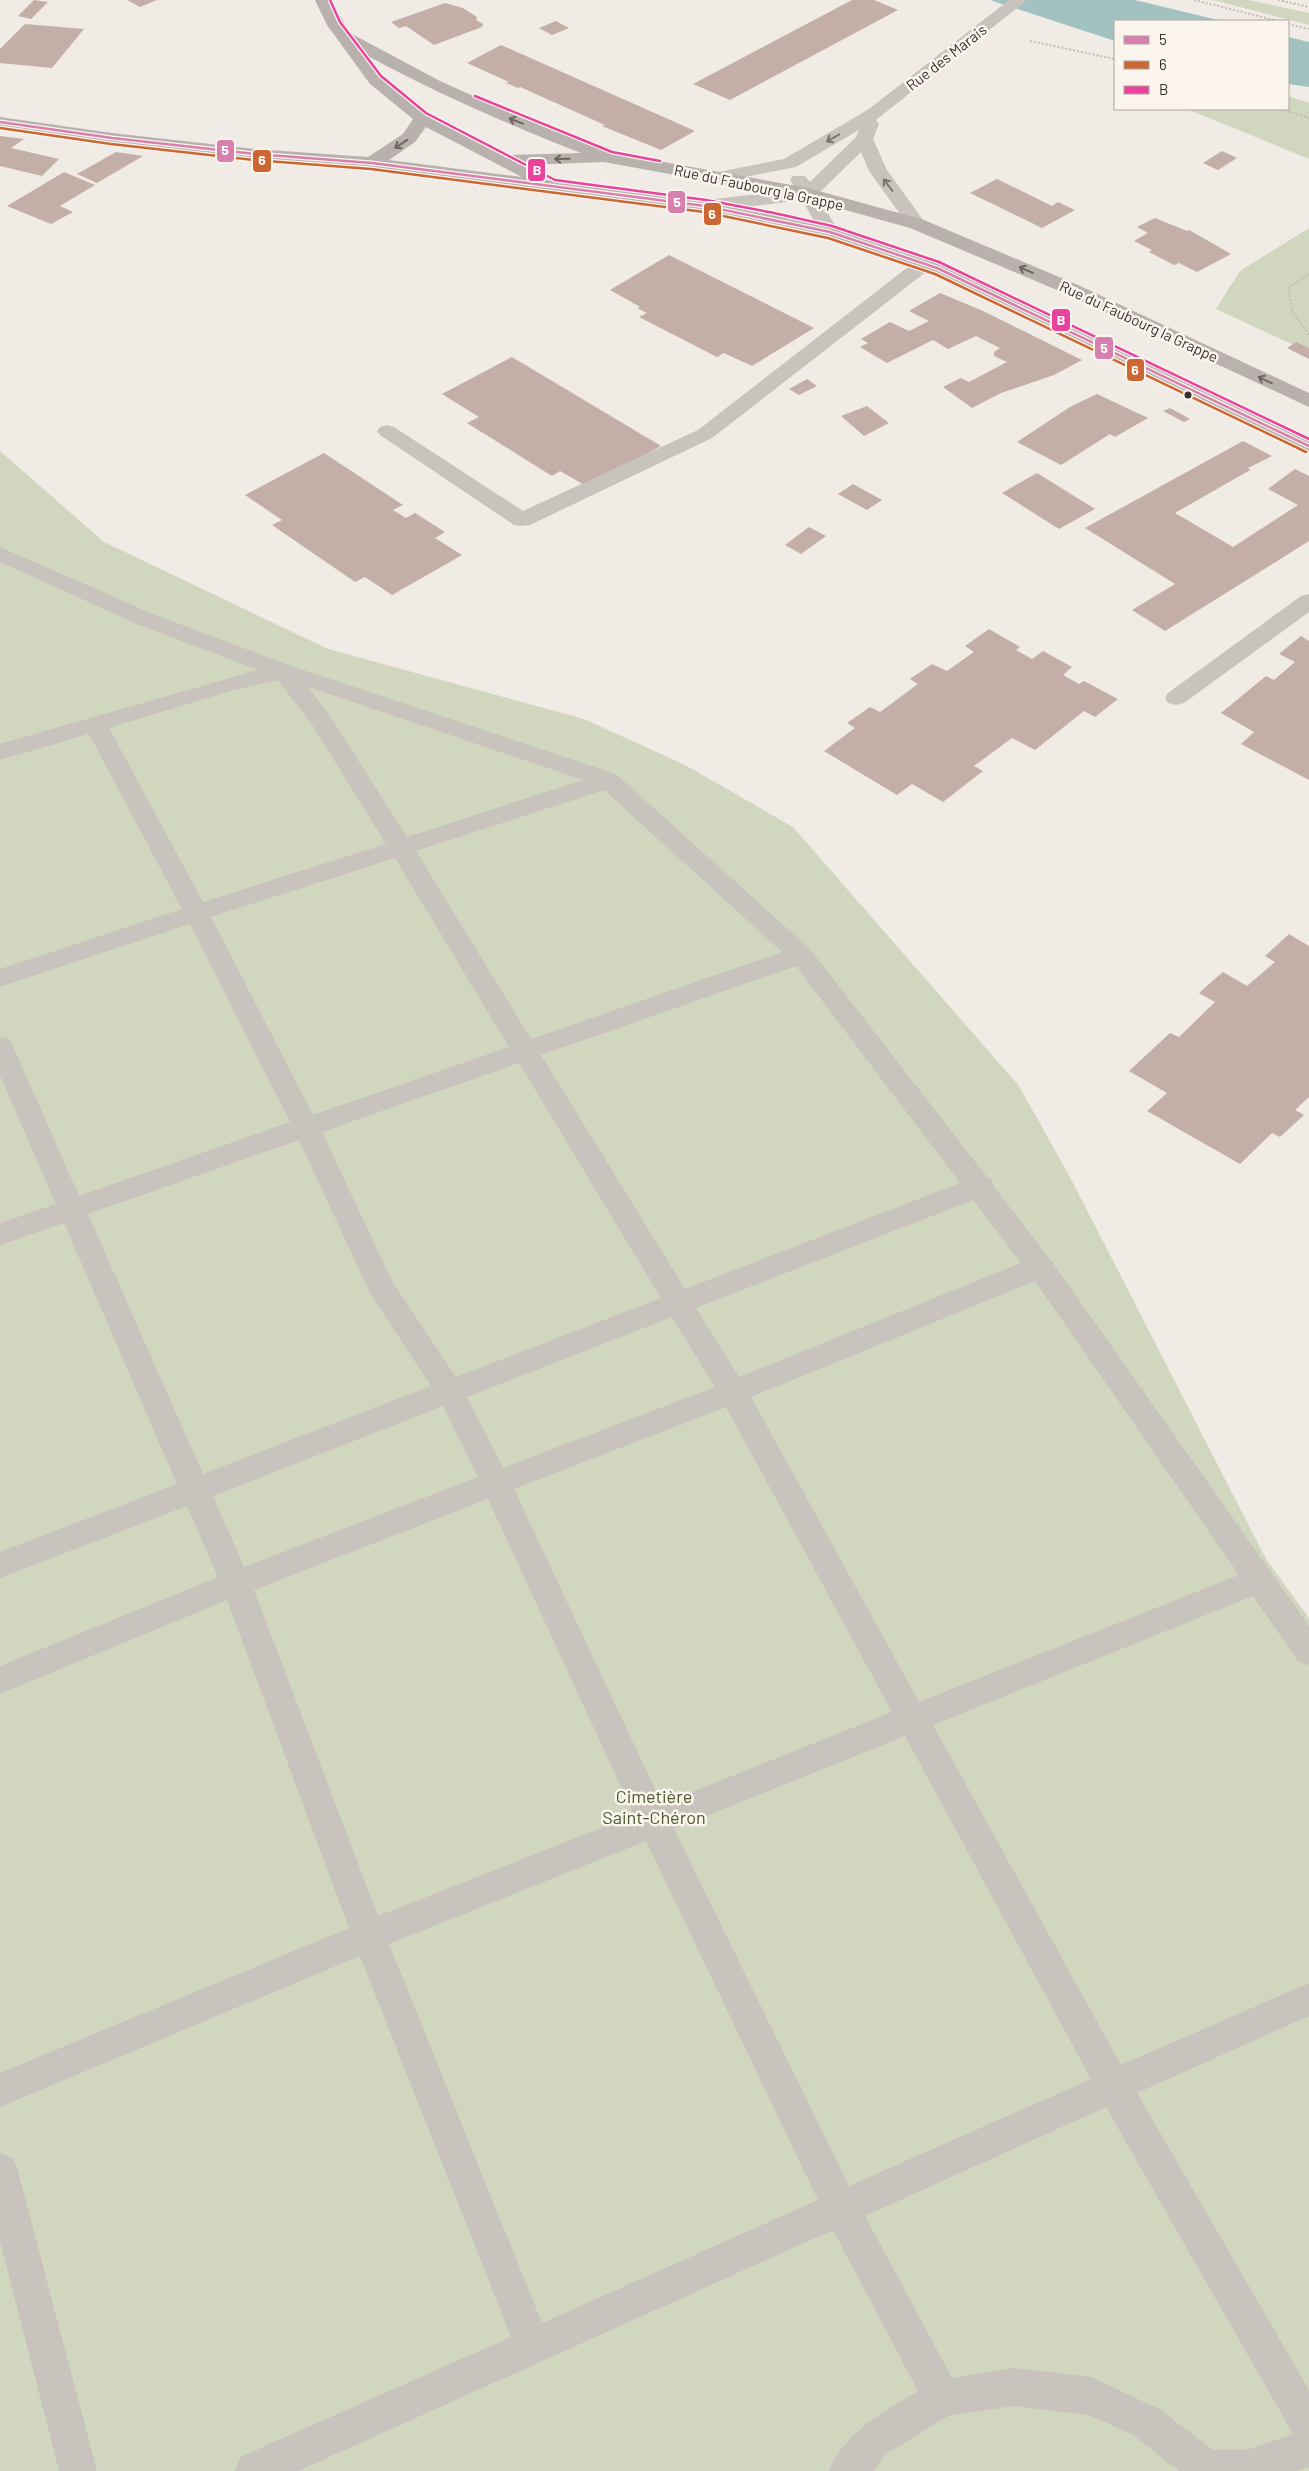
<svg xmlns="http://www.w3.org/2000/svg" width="1309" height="2471" font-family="Barlow,sans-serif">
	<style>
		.green { fill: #d1d6bf }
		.water { fill: #a1c2c1 }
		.building { fill: #c3afa7 }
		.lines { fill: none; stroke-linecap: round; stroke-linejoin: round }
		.path { stroke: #c2bbb6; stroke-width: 2; stroke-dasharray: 2 2; stroke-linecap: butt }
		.minor { fill: #c9c3be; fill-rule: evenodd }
		.major { fill: #b8b1ad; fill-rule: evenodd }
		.bus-1-casing { stroke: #fbf5ee; stroke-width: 5 }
		.bus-2-casing { stroke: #fbf5ee; stroke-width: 5 }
		.bus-3-casing { stroke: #fbf5ee; stroke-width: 5 }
		.bus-1 { stroke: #d780ae; stroke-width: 2.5 }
		.bus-2 { stroke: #c63; stroke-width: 2.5 }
		.bus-3 { stroke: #e9439e; stroke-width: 2.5 }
		.oneway { stroke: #6d645f }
		.oneway2 { stroke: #7b726d }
		.bus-dot { fill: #3b302b; stroke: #fbf5ee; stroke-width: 2 }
		.labels { text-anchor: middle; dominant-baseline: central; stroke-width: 5; stroke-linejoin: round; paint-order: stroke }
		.far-street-label { font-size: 15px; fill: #3b302b; stroke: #fbf5ee }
		.park-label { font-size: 18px; fill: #4a5a2e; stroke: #fbf5ee }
		.line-badge { stroke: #fbf5ee; stroke-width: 2 }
		.badge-label { font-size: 14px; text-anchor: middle; font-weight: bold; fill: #fff }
	</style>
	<rect width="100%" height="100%" fill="#f0ebe5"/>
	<g class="green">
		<polygon points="1213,0 1248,0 1309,13 1309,25"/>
		<polygon points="1288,96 1309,103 1309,159 1187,109 1288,109"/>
		<polygon points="1309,228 1309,352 1216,309 1240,271"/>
		<polygon points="0,451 104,542 328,649 584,719 685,765 793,827 1019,1086 1071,1179 1266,1559 1309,1618 1309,2471 0,2471"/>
	</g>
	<g class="water">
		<polygon points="990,0 1135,0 1222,21 1115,21 1115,41"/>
		<polygon points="1288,37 1309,42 1309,87 1288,84"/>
	</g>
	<g class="building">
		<polygon points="34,0 48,2 31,19 18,16"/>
		<polygon points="127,0 157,0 140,7"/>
		<polygon points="852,0 874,0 898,10 730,100 693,84"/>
		<polygon points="445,3 463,8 477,17 476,20 483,24 482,27 434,45 406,26 399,28 391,22"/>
		<polygon points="556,21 569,28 552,35 539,28"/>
		<polygon points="25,24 84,29 52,68 0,63 0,49"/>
		<polygon points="501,45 695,131 661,150 602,126 605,125 520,87 518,88 506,83 509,82 467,63"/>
		<polygon points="0,136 24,139 11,148 59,159 42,176 0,166"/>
		<polygon points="1222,151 1237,158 1218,170 1203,163"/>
		<polygon points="116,152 143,156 97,183 77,174"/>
		<polygon points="64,172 95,185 60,206 73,212 51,224 7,206"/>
		<polygon points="997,179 1052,206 1058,202 1075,210 1042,228 970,193"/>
		<polygon points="1155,218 1187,231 1189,230 1231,254 1197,272 1179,263 1174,265 1149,252 1152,250 1134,241 1148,233 1137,227"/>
		<polygon points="669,255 814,328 752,366 724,353 717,357 639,317 647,313 637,308 640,307 610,290"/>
		<polygon points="940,293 983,311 1082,360 1054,375 1001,393 972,408 943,387 961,378 969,382 1007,362 994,356 994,352 1000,348 976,336 948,349 933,340 887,363 860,347 868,343 861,339 890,322 909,331 929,321 909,311"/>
		<polygon points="1296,342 1309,348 1309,359 1287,348"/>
		<polygon points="512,357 661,446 588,487 560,471 552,476 467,423 479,417 442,394"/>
		<polygon points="807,379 817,386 799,395 789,389"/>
		<polygon points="1097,394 1148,418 1115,437 1110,434 1061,465 1017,442 1070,407"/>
		<polygon points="867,406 889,423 864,436 841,416"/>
		<polygon points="1170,408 1190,419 1184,422 1163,411"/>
		<polygon points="1243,441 1272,456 1248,468 1250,470 1175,513 1233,547 1298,505 1268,489 1295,469 1309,476 1309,541 1165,631 1132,610 1175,584 1085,528"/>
		<polygon points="324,453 403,505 393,510 406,518 415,513 445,532 435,538 462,555 392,595 365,577 355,582 272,525 282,520 245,495"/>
		<polygon points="1037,473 1095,509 1059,529 1002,493"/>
		<polygon points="853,484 882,500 867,510 838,494"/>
		<polygon points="809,527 826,536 801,554 785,545"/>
		<polygon points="989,629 1020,647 1016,650 1032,659 1043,651 1072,667 1063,675 1079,684 1084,681 1118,699 1095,717 1084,711 1035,750 1012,738 974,766 983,771 943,802 912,784 897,795 824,751 855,728 847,723 870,707 880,712 918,684 910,679 932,664 947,671 974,652 965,646"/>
		<polygon points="1301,636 1309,641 1309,780 1241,744 1254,732 1221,713 1266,676 1274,680 1295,662 1279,654"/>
		<polygon points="1289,934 1309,946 1309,1097 1295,1110 1304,1115 1280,1137 1272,1133 1240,1164 1147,1111 1167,1093 1129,1071 1170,1033 1179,1037 1215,1002 1199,993 1217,977 1223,972 1247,986 1275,962 1265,956"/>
	</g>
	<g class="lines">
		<g class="path">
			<polyline points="1194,0 1278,21"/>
			<polyline points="1278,0 1309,7"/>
			<polyline points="1288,24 1309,29"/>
			<polyline points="1030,41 1115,59"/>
			<polyline points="1281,109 1309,118"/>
			<polyline points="1309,274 1288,288 1292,311 1309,335"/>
		</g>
		<g class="minor">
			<polygon points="1009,0 1027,0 876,120 879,124 873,139 887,170 926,224 924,228 910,228 869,171 861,152 817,195 839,232 837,236 823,236 802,200 705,212 698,210 696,206 698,202 705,200 796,190 790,180 793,176 805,176 810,182 856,137 859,130 796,167 718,182 712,181 709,177 712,173 718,172 784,159 869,109"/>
			<polygon points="924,258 931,260 934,264 931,268 712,438 530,525 522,526 514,525 380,435 377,431 380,427 387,425 394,427 523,511 698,430 917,260"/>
			<path d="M0 547 153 614 291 666 616 774 810 949 987 1177 991 1179 994 1187 1050 1259 1309 1626V1665L1298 1661 1253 1596 933 1725 1121 2065 1309 1983V2016L1137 2093 1309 2390V2467L1297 2471H1179L1133 2435 1089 2415 1014 2406 948 2416 886 2454 873 2471H829C845 2431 883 2413 918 2391L833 2230 298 2471H235L240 2457 511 2337 360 1956 0 2107V2073L349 1928 227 1600 0 1694V1666L218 1577 187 1506 0 1578V1552L177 1484 64 1223 0 1245V1223L56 1204 0 1076V1037L9 1039 13 1046 79 1196 290 1122 190 924 0 987V969L182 909 89 734 0 760V744L258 670 137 624 0 562ZM278 680 313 726 386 844 203 902 109 728 230 691ZM308 687 583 780 407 837 330 716ZM604 790 782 952 531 1039 416 851ZM395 858 509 1047 313 1115 211 917ZM796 966 960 1183 685 1289 541 1055ZM519 1063 661 1298 456 1377 392 1281 322 1132ZM299 1140 371 1295 431 1386 203 1474 88 1214ZM973 1200 1021 1263 739 1377 696 1308ZM1035 1281 1239 1575 919 1702 751 1397ZM672 1317 715 1387 503 1468 467 1397ZM443 1406 478 1477 244 1567 213 1496ZM726 1407 892 1712 662 1804 514 1489ZM488 1499 634 1815 378 1916 254 1590ZM905 1736 1091 2079 849 2186 674 1829ZM646 1841 818 2200 542 2323 389 1944ZM1106 2107 1293 2434 1250 2449 1213 2450 1159 2409 1091 2377 1014 2368 952 2378 865 2216Z"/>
			<polygon points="1309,594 1309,612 1184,703 1176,705 1168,703 1165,698 1168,693 1301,596"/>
			<polygon points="0,2153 13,2158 18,2171 97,2471 59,2471 0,2241"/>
		</g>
		<path class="major" d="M315 0H331L350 33 440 81 502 109 614 153 808 188 924 220 1078 285 1309 393V407L1064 293 910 228 806 199 604 162 527 165 544 174 547 178 546 180 705 200 830 226 944 264 1309 438V452L930 272 825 237 705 212 372 168 255 159 112 143 0 127V117L112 133 255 149 368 157 403 134 413 119 370 84 327 25ZM366 55C438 94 505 123 581 153L507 155 429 114 382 76ZM426 127 522 177 389 160 415 142Z"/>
		<g class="bus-1-casing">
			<polyline id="bus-1" points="0,122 112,138 255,154 372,163 705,206 830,232 937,268 1309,446"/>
		</g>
		<g class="bus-2-casing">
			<polyline id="bus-2" points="0,128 111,144 254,160 371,169 704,212 828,238 935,274 1306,452"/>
		</g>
		<g class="bus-3-casing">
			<g id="bus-3">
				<polyline points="330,0 340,22 381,76 426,113 555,180 706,200 774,213 832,226 939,262 1309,439"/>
				<polyline points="475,96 612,152 660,161"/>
			</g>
		</g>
		<use href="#bus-1" class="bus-1"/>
		<use href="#bus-2" class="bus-2"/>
		<use href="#bus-3" class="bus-3"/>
	</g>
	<defs><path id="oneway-shaft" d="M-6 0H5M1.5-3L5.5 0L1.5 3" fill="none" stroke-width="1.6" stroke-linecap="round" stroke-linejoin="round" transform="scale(1.25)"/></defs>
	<g class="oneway">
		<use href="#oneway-shaft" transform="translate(516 121) rotate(-159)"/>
		<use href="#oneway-shaft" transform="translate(401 144) rotate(146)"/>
		<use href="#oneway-shaft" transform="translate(562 159) rotate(179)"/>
		<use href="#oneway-shaft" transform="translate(1026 270) rotate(-157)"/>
		<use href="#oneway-shaft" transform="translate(1265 380) rotate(-155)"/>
	</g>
	<g class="oneway2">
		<use href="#oneway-shaft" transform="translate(833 138) rotate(150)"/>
		<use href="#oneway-shaft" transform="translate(888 185) rotate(-127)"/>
	</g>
	<circle class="bus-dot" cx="1188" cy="395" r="4.5"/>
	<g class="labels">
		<g class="far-street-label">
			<text transform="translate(946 57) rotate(-38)">Rue des Marais</text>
			<text transform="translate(759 187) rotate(12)">Rue du Faubourg la Grappe</text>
			<text transform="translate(1139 321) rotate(25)">Rue du Faubourg la Grappe</text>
		</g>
		<g class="park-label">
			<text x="654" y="1796">Cimetière<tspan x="654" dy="21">Saint-Chéron</tspan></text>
		</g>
	</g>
	<g class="line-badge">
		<rect x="216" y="139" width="19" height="24" rx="5" fill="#d780ae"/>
		<rect x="252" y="149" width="20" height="24" rx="5" fill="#c63"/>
		<rect x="527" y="158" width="19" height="24" rx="5" fill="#e9439e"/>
		<rect x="667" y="190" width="19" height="24" rx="5" fill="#d780ae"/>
		<rect x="703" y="202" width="19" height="24" rx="5" fill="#c63"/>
		<rect x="1051" y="308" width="20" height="24" rx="5" fill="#e9439e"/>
		<rect x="1094" y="336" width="20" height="24" rx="5" fill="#d780ae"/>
		<rect x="1126" y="358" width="19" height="24" rx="5" fill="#c63"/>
	</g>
	<g class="badge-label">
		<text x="225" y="155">5</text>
		<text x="262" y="165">6</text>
		<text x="537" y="175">B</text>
		<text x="677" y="207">5</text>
		<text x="712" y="219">6</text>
		<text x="1061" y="325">B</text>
		<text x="1104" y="353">5</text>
		<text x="1135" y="375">6</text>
	</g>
	<rect x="1114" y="20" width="175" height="90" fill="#fbf5ee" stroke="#aea6a0"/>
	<rect x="1124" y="36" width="25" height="8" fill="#d780ae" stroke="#aea6a0"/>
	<text x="1159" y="45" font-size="15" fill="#3b302b">5</text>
	<rect x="1124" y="61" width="25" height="8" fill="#cc6633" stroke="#aea6a0"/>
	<text x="1159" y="70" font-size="15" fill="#3b302b">6</text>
	<rect x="1124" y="86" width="25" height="8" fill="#e9439e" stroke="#aea6a0"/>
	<text x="1159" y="95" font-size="15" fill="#3b302b">B</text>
</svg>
